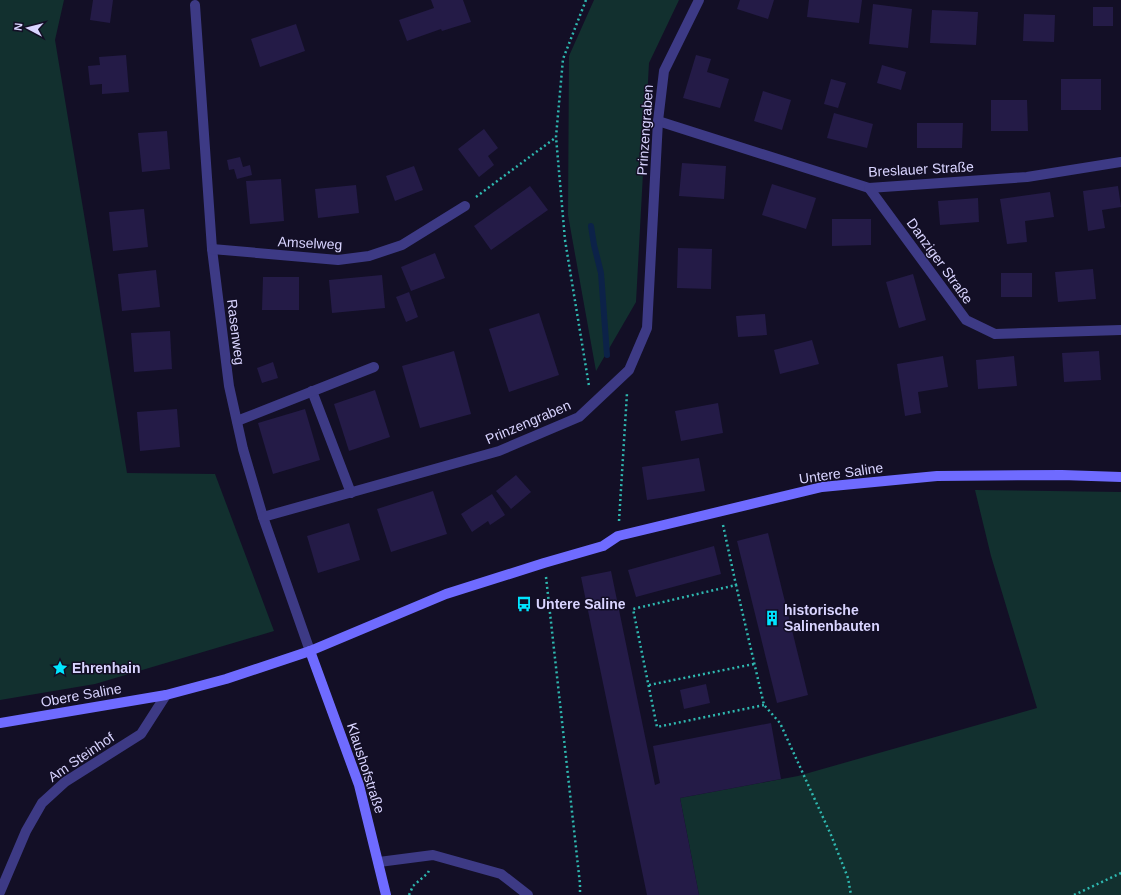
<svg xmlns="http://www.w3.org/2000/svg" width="1121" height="895" font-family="Helvetica,sans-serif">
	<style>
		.green { fill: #12302f }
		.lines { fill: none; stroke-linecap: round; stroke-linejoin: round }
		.stream { stroke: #0c2248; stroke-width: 6 }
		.building { fill: #241b47 }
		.path { stroke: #2fb8b0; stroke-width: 2.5; stroke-dasharray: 2 3; stroke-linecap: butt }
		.lane { stroke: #3d3a85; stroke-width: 10 }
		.street { stroke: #3d3a85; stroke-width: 10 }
		.secondary { stroke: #6f6bff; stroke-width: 10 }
		.labels { text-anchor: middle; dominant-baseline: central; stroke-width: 3; stroke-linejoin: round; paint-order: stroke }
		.street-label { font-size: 14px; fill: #d9d4ff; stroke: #130f26 }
		.poi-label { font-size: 14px; font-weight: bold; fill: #d9d4ff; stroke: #130f26; text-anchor: start }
	</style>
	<rect width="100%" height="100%" fill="#130f26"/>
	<g class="green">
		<polygon points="0,0 64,0 55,40 127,473 215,474 274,631 95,684 0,700"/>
		<polygon points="594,0 679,0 649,63 636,302 596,371 568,215 569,56"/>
		<polygon points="975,490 1121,492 1121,895 699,895 680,798 798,776 1037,708 991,556"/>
	</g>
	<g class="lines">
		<polyline class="stream" points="591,226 594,245 601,273 607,355"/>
	</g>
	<g class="building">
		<polygon points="93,0 113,0 110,23 90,20"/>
		<polygon points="431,0 463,0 471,22 442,31 441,29 407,41 399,20 434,8"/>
		<polygon points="740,0 774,0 768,19 737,9"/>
		<polygon points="809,0 862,0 859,23 807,17"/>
		<polygon points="873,4 912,9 908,48 869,44"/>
		<rect x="1093" y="7" width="20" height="19"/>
		<polygon points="932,10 978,12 976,45 930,43"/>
		<polygon points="1024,14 1055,15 1054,42 1023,41"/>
		<polygon points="296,24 305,51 260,67 251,39"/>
		<polygon points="126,55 129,92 102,94 102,84 90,85 88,66 100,65 99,57"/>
		<polygon points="696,55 711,59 707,72 729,79 720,108 683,98"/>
		<polygon points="882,65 906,72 901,90 877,83"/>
		<polygon points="831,79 846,83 838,108 824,104"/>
		<rect x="1061" y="79" width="40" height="31"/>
		<polygon points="763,91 791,100 782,130 754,121"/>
		<polygon points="991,100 1027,100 1028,131 991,131"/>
		<polygon points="834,113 873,124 867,148 827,138"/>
		<polygon points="917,123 963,123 962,148 917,148"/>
		<polygon points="484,129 498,148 488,156 494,165 479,177 458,149"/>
		<polygon points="167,131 170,169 142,172 138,133"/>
		<polygon points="240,157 243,167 250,165 252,175 237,179 234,169 229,170 227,160"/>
		<polygon points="682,163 726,166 724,199 679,196"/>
		<polygon points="414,166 423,190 395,201 386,176"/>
		<polygon points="281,179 284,221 250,224 246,181"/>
		<polygon points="772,184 816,198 806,229 762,215"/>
		<polygon points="356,185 359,213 318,218 315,189"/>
		<polygon points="530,186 548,210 491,250 474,226"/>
		<polygon points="1118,186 1121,207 1102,210 1105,228 1088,231 1083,191"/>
		<polygon points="1050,192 1054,217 1025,221 1027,242 1007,244 1000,199"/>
		<polygon points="978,198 979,222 940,225 938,201"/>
		<polygon points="144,209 148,247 113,251 109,212"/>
		<polygon points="832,219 871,219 871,245 832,246"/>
		<polygon points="678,248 712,249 711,289 677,288"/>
		<polygon points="435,253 445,278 411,291 401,267"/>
		<polygon points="1093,269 1096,299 1058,302 1055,272"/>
		<polygon points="156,270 160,307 122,311 118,274"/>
		<rect x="1001" y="273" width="31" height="24"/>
		<polygon points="913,274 926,320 899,328 886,282"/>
		<polygon points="382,275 385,308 332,313 329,280"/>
		<polygon points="263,277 299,277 299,310 262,310"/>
		<polygon points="409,292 418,317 406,322 396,297"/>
		<polygon points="539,313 559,375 509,392 489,329"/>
		<polygon points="765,314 767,335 738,337 736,316"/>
		<polygon points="170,331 172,369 134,372 131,333"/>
		<polygon points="812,340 819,364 780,374 774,350"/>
		<polygon points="454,351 471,414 420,428 402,366"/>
		<polygon points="1099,351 1101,380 1064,382 1062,353"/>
		<polygon points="943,356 948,387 918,392 921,413 905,416 897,364"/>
		<polygon points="1014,356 1017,386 978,389 976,360"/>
		<polygon points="273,362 278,378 262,383 257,368"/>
		<polygon points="375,390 390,437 349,451 334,404"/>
		<polygon points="718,403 723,433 681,441 675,411"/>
		<polygon points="177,409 180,447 140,451 137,412"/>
		<polygon points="305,409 320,460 273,474 258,423"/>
		<polygon points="699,458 705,491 647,500 642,467"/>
		<polygon points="516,475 531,492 511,509 496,491"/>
		<polygon points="433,491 447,534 391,552 377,509"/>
		<polygon points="492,494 505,515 490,525 488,521 472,532 461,514"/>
		<polygon points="349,523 360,560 318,573 307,536"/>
		<polygon points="768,533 808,695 777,703 737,541"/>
		<polygon points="714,546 721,574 636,597 628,570"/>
		<polygon points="611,571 655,785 660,783 653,746 771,723 781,779 680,798 699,895 647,895 581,577"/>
		<polygon points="706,684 710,703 684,709 680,690"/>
	</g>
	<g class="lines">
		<g class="path">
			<polyline points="586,0 563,59 556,137 565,240 589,386"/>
			<polyline points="476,197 555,138"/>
			<polyline points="619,521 627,393"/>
			<polyline points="723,525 736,585"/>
			<polyline points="546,577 580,884 580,895"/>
			<polyline points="649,685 754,664"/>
			<polyline points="764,705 657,727 633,609 736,585 764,705 780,723 831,835 848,878 851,895"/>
			<polyline points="409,895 413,886 428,873 429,870"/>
			<polyline points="1074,895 1121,873"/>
		</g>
		<g class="lane">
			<polyline points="312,391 351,493"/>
			<polyline points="237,421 374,367"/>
			<polyline points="379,862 433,855 501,874 528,895"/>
		</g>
		<g class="street">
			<polyline points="195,5 212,249 229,386 243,449 263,517 310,651"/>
			<polyline points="658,121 869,188 1027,177 1121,162"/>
			<polyline points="869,188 966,320 995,334 1121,330"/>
			<polyline points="212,249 338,260 369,256 402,245 465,206"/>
			<polyline points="263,517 499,451 579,417 629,370 647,328 658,121 664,71 699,0"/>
			<polyline points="0,892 26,831 42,803 65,782 141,734 166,695"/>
		</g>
		<g class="secondary">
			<polyline points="310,651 359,785 386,895"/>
			<polyline points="0,723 166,695 226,679 310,651 446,594 544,563 603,546 618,536 822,487 937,476 1062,475 1121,477"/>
		</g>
	</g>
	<defs>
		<g id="bus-bare" transform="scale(1.2)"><path d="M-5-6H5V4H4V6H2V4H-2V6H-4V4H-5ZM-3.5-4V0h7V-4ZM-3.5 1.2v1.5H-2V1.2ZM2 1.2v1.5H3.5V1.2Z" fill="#00e5ff" stroke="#130f26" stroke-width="2.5" paint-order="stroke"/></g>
		<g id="building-bare" transform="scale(1.2)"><path d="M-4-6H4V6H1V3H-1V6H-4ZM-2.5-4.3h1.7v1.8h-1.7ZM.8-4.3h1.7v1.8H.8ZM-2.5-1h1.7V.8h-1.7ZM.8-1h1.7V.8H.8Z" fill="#00e5ff" stroke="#130f26" stroke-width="2.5" paint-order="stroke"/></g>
		<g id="sight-bare" transform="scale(1.2)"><path d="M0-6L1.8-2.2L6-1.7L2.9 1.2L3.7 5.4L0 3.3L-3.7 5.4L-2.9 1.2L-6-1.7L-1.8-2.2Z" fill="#00e5ff" stroke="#130f26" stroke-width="2.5" paint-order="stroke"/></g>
	</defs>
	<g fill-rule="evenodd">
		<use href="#bus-bare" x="524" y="604"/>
		<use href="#building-bare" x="772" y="618"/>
		<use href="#sight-bare" x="60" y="668"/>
	</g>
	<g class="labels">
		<g class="street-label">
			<text transform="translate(645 130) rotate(-86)">Prinzengraben</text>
			<text transform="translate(921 169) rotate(-3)">Breslauer Straße</text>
			<text transform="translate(310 243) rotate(3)">Amselweg</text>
			<text transform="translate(940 261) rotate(54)">Danziger Straße</text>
			<text transform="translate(236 332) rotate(83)">Rasenweg</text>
			<text transform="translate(528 422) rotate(-23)">Prinzengraben</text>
			<text transform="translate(841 473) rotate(-8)">Untere Saline</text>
			<text transform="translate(81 695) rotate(-10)">Obere Saline</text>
			<text transform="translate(81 757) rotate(-34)">Am Steinhof</text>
			<text transform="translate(366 768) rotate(72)">Klaushofstraße</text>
		</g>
		<g class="poi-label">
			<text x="536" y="604">Untere Saline</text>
			<text x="784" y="610">historische<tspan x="784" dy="16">Salinenbauten</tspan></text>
			<text x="72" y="668">Ehrenhain</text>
		</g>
	</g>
	<g transform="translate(28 28) rotate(277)" stroke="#130f26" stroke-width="3" paint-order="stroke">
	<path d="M0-3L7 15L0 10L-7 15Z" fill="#d9d4ff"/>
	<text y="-6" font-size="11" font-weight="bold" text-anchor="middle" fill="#d9d4ff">N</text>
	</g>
</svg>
